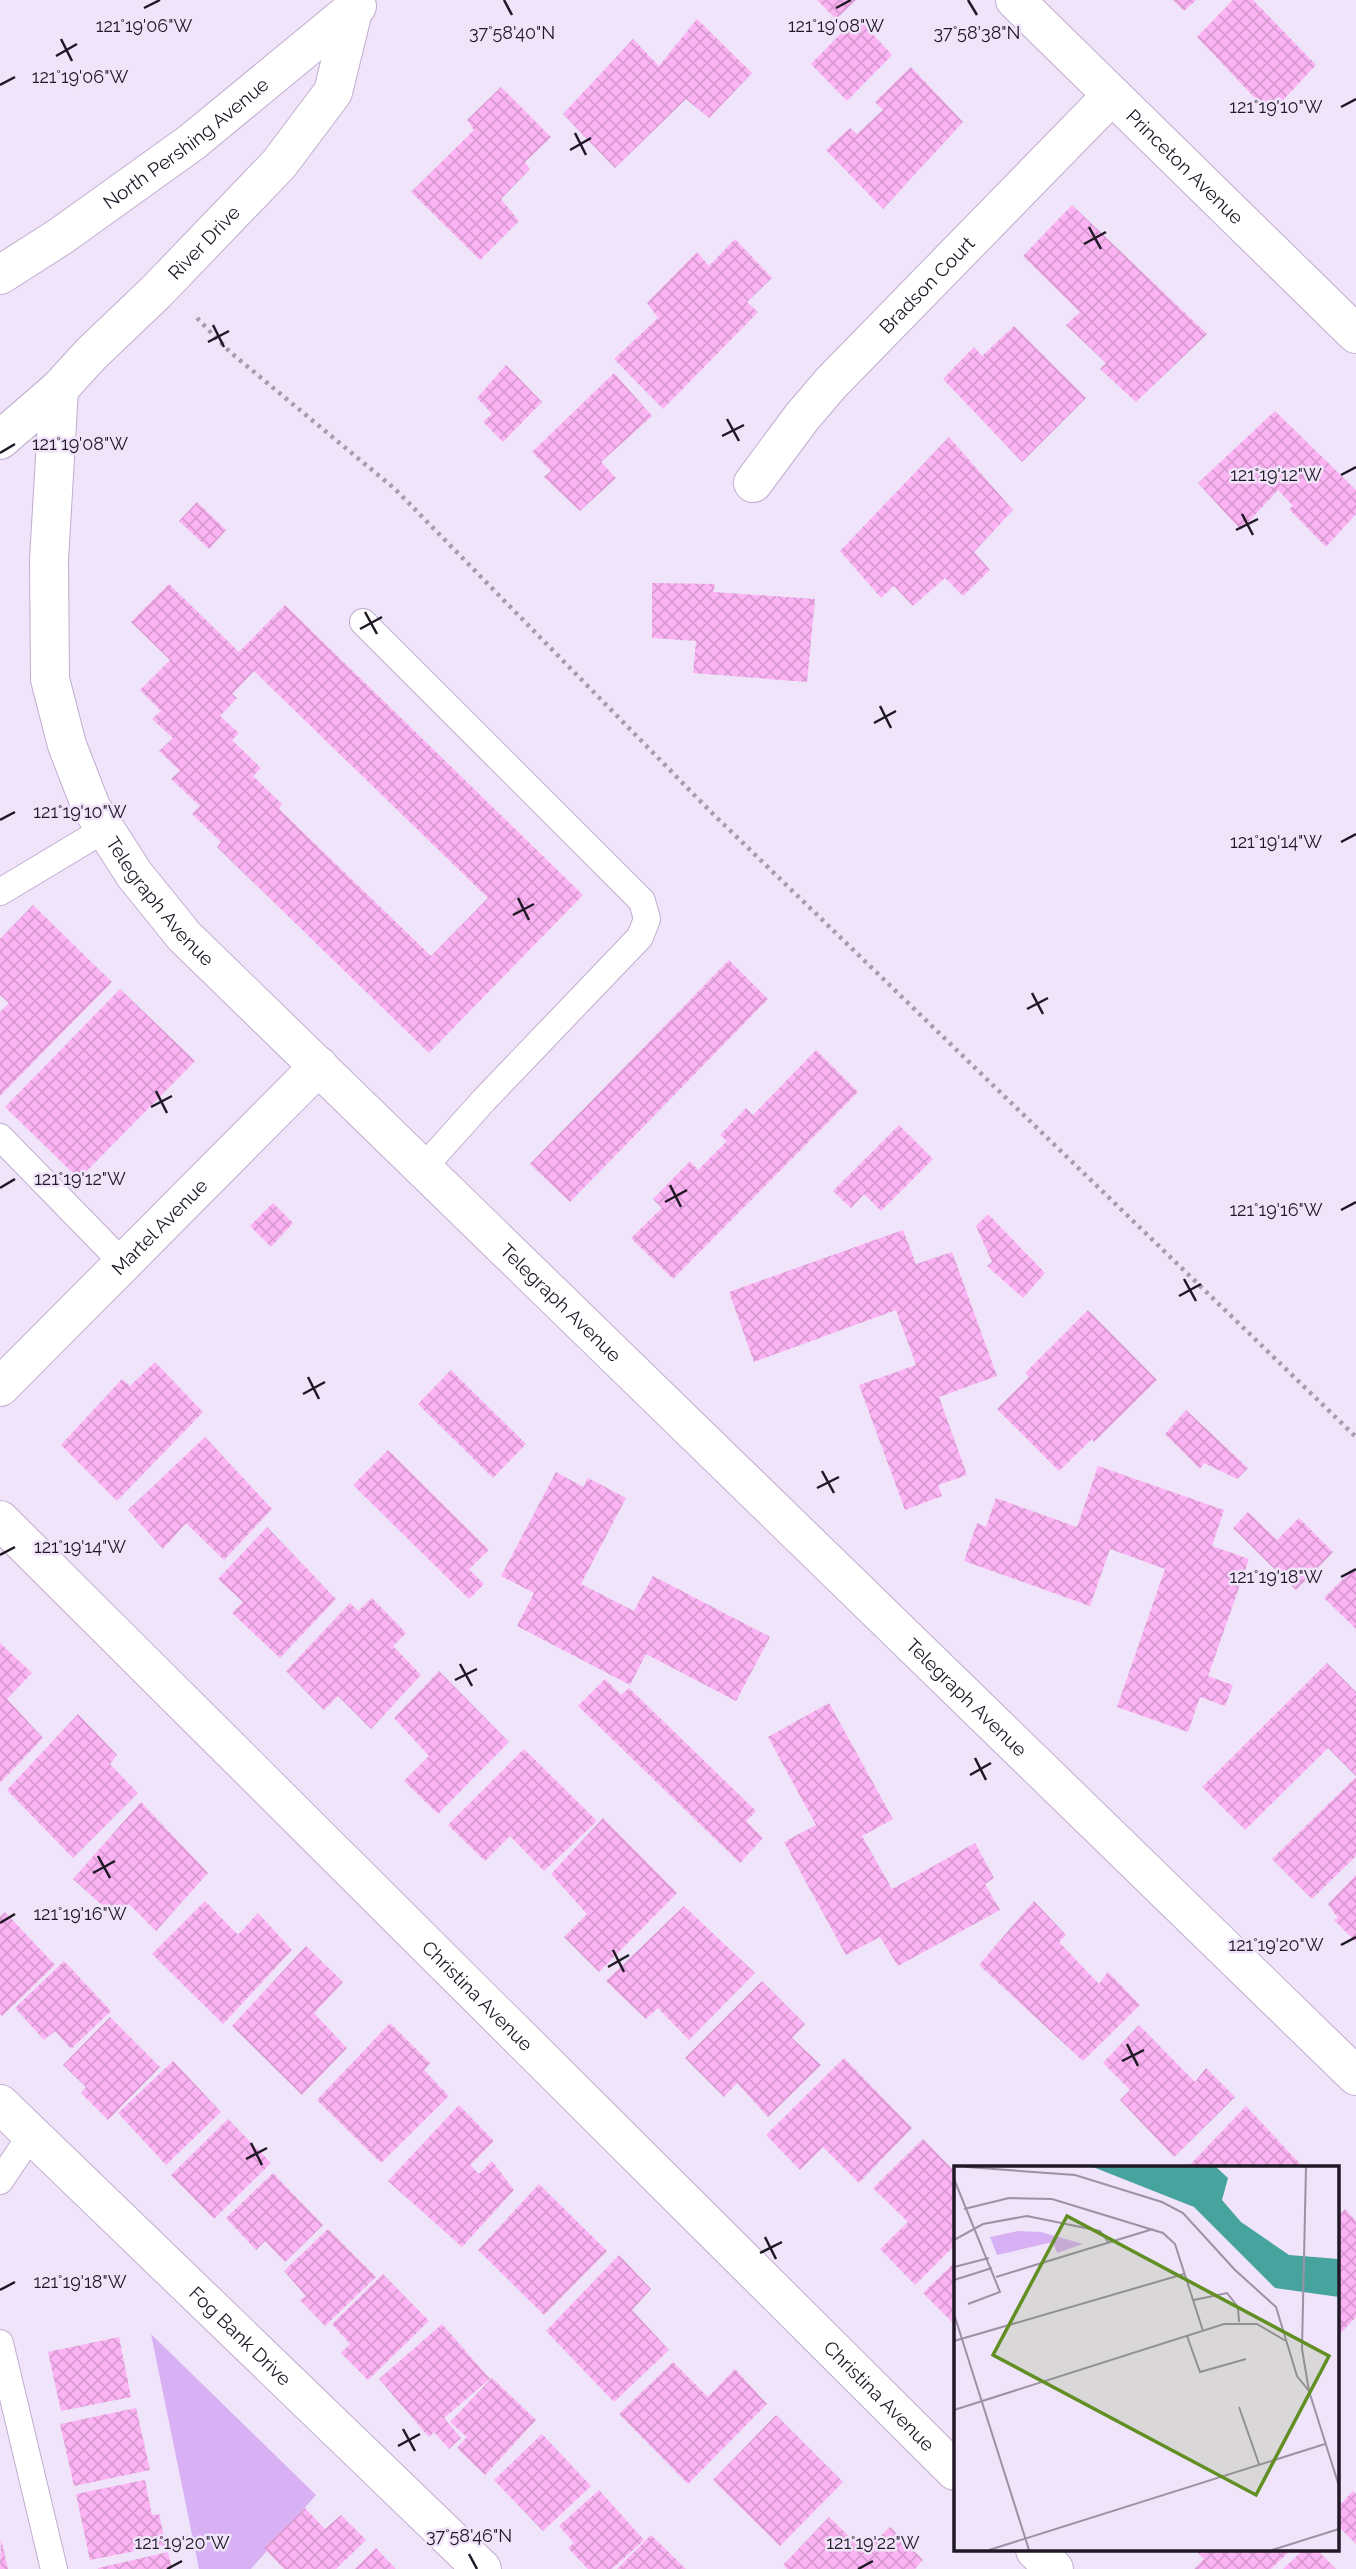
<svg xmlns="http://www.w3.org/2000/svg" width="1356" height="2569" font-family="Raleway,sans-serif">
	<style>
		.park { fill: #d8b1f5 }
		.building { fill: url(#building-cross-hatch); fill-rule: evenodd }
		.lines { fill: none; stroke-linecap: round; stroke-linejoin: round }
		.lane-casing { stroke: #c0add0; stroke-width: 28 }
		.street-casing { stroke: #c0add0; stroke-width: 40 }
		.secondary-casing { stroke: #c0add0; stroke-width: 40 }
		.path { stroke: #a79caf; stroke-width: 4.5; stroke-dasharray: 3.5 5; stroke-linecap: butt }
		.lane { stroke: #fff; stroke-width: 26 }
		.street { stroke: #fff; stroke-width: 38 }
		.secondary { stroke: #fff; stroke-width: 38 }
		.ticks { fill: none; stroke: #1f1825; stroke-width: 2.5 }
		.labels { text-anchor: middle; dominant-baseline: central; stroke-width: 5; stroke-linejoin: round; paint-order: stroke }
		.street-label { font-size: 19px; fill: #1f1825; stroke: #f0e4fa }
		.inset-road { fill: none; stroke: #9c92a5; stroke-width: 2 }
		.view { fill: #618f23; fill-opacity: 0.15; stroke: #618f23; stroke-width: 3.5 }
		.inset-edge { fill: none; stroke: #1f1825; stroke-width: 3.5 }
		.ticks-label { font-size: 18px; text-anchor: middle; fill: #1f1825; stroke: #f0e4fa; stroke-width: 5; stroke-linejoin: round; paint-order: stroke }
	</style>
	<defs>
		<pattern id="building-cross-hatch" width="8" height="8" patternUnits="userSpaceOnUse" patternTransform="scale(1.75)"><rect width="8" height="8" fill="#fbb3f3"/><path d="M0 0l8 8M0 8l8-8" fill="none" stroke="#d799d0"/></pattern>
	</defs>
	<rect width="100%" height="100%" fill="#f0e4fa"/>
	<polygon class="park" points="151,2334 316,2495 251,2569 199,2569"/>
	<g class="building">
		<polygon points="817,0 856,0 836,19"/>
		<polygon points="1173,0 1196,0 1184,11"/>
		<polygon points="1233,0 1253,0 1316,65 1270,114 1197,37"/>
		<polygon points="857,17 892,55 847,101 811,64"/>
		<polygon points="697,19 752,73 709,118 686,99 615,168 563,114 633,39 659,66"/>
		<polygon points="911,67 963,122 883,209 826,150 850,128 857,134 883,110 875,102"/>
		<polygon points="501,87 551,137 525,162 530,169 501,199 519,221 480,260 411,192 474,130 467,120"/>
		<polygon points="1072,205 1207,334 1136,402 1100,369 1106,363 1066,325 1080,312 1023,256"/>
		<polygon points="735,239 772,278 747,302 758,312 663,409 614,359 658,318 647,303 697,252 709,266"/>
		<polygon points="1014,326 1086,398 1022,462 943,379 974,347 982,356"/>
		<polygon points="506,365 542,402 503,442 483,422 492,414 477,398"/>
		<polygon points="614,373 652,416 601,462 616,478 580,511 544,477 551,471 532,452"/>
		<polygon points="1275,411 1356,490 1356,514 1326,547 1289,509 1293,506 1278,490 1241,530 1198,483"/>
		<polygon points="949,437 1013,510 974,552 990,570 963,596 945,578 913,606 894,586 881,598 840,551"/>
		<polygon points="197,502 226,530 209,549 179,521"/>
		<polygon points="652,583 715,584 713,592 815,599 807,682 693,673 696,641 652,638"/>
		<path d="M169 584 239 652 285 605 583 895 429 1053 217 847 221 842 192 814 200 806 171 779 180 771 159 751 173 738 152 719 161 711 140 690 170 660 131 622ZM254 671 488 898 431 956 279 809 282 804 253 776 261 768 232 740 239 733 220 716 237 698 232 694Z"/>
		<polygon points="33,905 112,982 0,1096 0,1012 9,1003 0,995 0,939"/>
		<polygon points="729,960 768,999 570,1202 530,1164"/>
		<polygon points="120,989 195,1061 79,1179 5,1107"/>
		<polygon points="816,1050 858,1092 673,1279 631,1238 662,1208 653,1199 690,1161 698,1170 727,1141 720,1135 746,1108 753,1115"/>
		<polygon points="899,1125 933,1159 881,1211 864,1194 851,1208 833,1191"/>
		<polygon points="273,1203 293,1223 271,1247 250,1226"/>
		<polygon points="988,1214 1045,1273 1023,1298 987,1266 992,1262 976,1226"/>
		<polygon points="903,1230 916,1264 952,1252 997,1376 939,1397 967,1475 938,1485 942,1496 905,1510 859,1385 916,1365 896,1310 754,1362 729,1292"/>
		<polygon points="1088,1310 1157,1380 1094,1442 1092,1439 1059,1471 997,1409 1029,1377 1025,1373"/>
		<polygon points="155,1362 203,1412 117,1501 61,1445 122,1379 130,1386"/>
		<polygon points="451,1370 526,1444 493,1478 418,1404"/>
		<polygon points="1186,1410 1248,1468 1237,1479 1204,1463 1200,1469 1165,1434"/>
		<polygon points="205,1437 272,1509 224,1560 186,1523 163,1549 128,1510"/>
		<polygon points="388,1450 489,1550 469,1569 484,1584 469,1599 353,1485"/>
		<polygon points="1098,1466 1224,1510 1212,1546 1249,1559 1208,1676 1233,1685 1225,1706 1200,1697 1188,1732 1117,1707 1165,1569 1110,1549 1090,1606 964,1561 977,1523 986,1527 996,1498 1077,1527"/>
		<polygon points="556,1472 583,1487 588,1478 626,1498 581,1584 634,1611 653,1576 770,1637 736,1701 646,1654 630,1685 517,1626 534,1593 501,1576"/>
		<polygon points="1248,1512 1277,1540 1299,1518 1333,1552 1296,1590 1233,1528"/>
		<polygon points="267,1527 336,1599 280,1658 232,1613 243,1602 218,1579"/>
		<polygon points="1353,1569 1356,1572 1356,1629 1324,1598"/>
		<polygon points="372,1598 406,1633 393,1646 421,1675 371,1729 338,1696 324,1710 286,1671 350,1603 358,1611"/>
		<polygon points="0,1643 32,1673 7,1699 43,1738 0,1783"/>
		<polygon points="1327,1663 1356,1692 1356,1776 1328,1748 1245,1830 1202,1787"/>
		<polygon points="439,1671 509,1742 438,1814 404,1781 429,1756 394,1718"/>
		<polygon points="605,1679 621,1695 629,1688 756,1811 746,1821 763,1838 740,1863 578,1706"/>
		<polygon points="829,1703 893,1819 862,1836 892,1889 975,1843 994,1878 985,1884 1000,1910 898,1966 880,1937 846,1955 784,1842 816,1825 768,1737"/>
		<polygon points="78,1714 117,1755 110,1764 138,1793 73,1858 7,1790"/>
		<polygon points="524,1749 597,1821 544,1871 510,1836 485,1861 448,1825"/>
		<polygon points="1356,1777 1356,1856 1312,1899 1272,1859"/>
		<polygon points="141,1802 208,1873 156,1931 129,1904 116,1918 73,1879"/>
		<polygon points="603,1818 677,1893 599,1972 564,1937 587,1914 551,1874"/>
		<polygon points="1356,1875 1356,1942 1334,1920 1338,1918 1328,1904"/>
		<polygon points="205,1901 238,1935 258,1913 292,1950 223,2024 152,1954"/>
		<polygon points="1034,1901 1066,1935 1059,1942 1099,1984 1108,1972 1140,2005 1083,2061 979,1965"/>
		<polygon points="684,1906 755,1973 689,2040 658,2008 646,2019 606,1981"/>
		<polygon points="5,1912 55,1965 2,2016 0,2014 0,1917"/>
		<polygon points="306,1946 343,1982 314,2013 347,2048 302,2095 232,2026"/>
		<polygon points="64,1961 111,2011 71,2049 55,2031 44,2040 15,2008"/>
		<polygon points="762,1981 805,2024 792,2038 821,2065 768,2117 737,2083 724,2097 685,2058"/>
		<polygon points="110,2017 160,2067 108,2120 81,2093 86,2087 63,2065"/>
		<polygon points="390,2023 430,2063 424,2070 449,2096 381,2163 317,2100"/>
		<polygon points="1139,2025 1195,2082 1206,2068 1235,2097 1174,2157 1120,2100 1130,2090 1103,2063"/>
		<polygon points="844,2058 912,2128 859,2183 823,2147 800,2170 766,2135"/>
		<polygon points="173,2061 221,2112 166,2165 118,2113"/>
		<polygon points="459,2105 494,2141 470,2165 479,2174 492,2161 514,2190 462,2247 388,2181"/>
		<polygon points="1246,2106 1304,2168 1187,2168"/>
		<polygon points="228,2119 271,2163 214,2219 171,2175"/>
		<polygon points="923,2139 955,2172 955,2245 915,2285 880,2249 908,2222 873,2188"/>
		<polygon points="273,2173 323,2225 285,2262 265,2241 256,2250 226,2218"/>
		<polygon points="539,2184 607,2251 544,2315 478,2250"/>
		<polygon points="1345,2209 1356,2221 1356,2317 1337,2337 1337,2218"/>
		<polygon points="328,2229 376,2277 325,2326 300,2300 306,2296 284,2271"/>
		<polygon points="619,2255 651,2289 632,2310 669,2350 614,2402 546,2331"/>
		<polygon points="955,2262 955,2325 923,2293"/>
		<polygon points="383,2274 429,2321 368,2380 341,2353 350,2344 332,2324"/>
		<polygon points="442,2324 490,2379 444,2418 461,2438 449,2449 434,2432 429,2437 379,2379"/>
		<polygon points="119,2337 131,2397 61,2411 48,2352"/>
		<polygon points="673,2362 708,2397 735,2369 767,2404 688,2484 619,2414"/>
		<polygon points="492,2378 536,2420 485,2475 457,2448 467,2437 450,2422"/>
		<polygon points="136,2408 150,2470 74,2486 60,2424"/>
		<polygon points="776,2415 843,2482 780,2546 713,2480"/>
		<polygon points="542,2434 591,2486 543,2531 494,2480"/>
		<polygon points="145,2480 152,2515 159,2514 166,2545 90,2560 76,2494"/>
		<polygon points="599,2490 644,2540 612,2569 588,2569 568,2548 574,2543 559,2526"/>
		<polygon points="1353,2491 1356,2494 1356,2544 1337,2525 1337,2508"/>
		<polygon points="305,2508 325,2529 341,2515 366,2540 336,2569 284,2569 264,2548"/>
		<polygon points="829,2517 865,2552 890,2527 923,2560 915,2569 787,2569 783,2565"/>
		<polygon points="651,2535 686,2569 617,2569"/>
		<polygon points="1,2539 8,2569 0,2569"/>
		<polygon points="376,2548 396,2569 355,2569"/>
		<polygon points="1195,2550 1291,2550 1271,2569 1194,2569 1204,2559"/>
		<polygon points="1303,2550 1317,2550 1336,2569 1283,2569"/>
		<polygon points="168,2552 172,2569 98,2569 98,2568"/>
	</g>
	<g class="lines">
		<g class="lane-casing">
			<g id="lane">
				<polyline points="363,622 642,901 647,919 640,937 484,1100 424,1167"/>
				<polyline points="0,892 105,829"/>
				<polyline points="0,1137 123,1263"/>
				<polyline points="0,2181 31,2135"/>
				<polyline points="0,2343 54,2569"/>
			</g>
		</g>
		<g class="street-casing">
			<g id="street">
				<path id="s1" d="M1015 0 1356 334"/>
				<path id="s2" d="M59 389 49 560 50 679 67 745 91 807 134 874 184 936 1356 2076"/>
				<path id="s3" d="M753 483 802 417 831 383 1112 95"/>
				<path id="s4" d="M0 1387 319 1066"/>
				<path id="s5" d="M0 1520 955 2471"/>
				<path id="s6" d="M0 2104 482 2569"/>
				<polyline points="1035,2550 1054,2569"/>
			</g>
		</g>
		<g class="secondary-casing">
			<g id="secondary">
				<path id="s7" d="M0 275 61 236 192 142 357 6"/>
				<path id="s8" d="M0 440 59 389 91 354 156 292 279 164 333 92 353 11"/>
			</g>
		</g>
		<polyline class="path" points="197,318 230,352 395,489 711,812 1356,1437"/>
		<use href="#lane" class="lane"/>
		<use href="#street" class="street"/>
		<use href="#secondary" class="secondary"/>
	</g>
	<path class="ticks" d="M504 0 512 15M968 0 977 15M144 8 160 0M836 8 851 0M61 39 72 61M56 56 77 44M0 85 15 77M1341 107 1356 99M575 133 586 155M570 150 591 138M1089 227 1101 249M1084 244 1106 232M213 325 224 347M208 342 229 331M727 419 739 441M722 436 744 425M0 453 15 444M1341 475 1356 467M1242 514 1253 535M1236 530 1258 519M365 612 377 634M360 629 382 617M880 706 891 728M874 723 896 711M0 820 15 812M1341 842 1356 834M518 898 529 920M513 915 534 904M1032 993 1043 1014M1027 1009 1048 998M156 1091 167 1113M151 1107 172 1096M670 1185 681 1207M0 1188 15 1179M665 1202 687 1190M1341 1210 1356 1202M1184 1279 1196 1301M1179 1296 1201 1284M308 1377 319 1399M303 1394 325 1382M822 1471 834 1493M817 1488 839 1477M0 1555 15 1547M1341 1577 1356 1569M460 1664 472 1686M455 1680 477 1669M975 1758 986 1780M970 1775 991 1763M98 1856 110 1878M93 1873 115 1861M0 1923 15 1914M1341 1945 1356 1937M613 1950 624 1972M608 1967 629 1955M1127 2044 1138 2066M1122 2061 1144 2050M251 2143 262 2165M246 2159 267 2148M765 2237 776 2259M760 2253 782 2242M0 2290 15 2282M403 2429 415 2451M398 2446 420 2434M469 2554 477 2569M167 2569 182 2561M858 2569 873 2561"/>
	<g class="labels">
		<g class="street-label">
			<text stroke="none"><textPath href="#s7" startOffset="228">North Pershing Avenue</textPath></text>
			<text stroke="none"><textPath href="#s1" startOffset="238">Princeton Avenue</textPath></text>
			<text stroke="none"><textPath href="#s8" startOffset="284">River Drive</textPath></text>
			<text stroke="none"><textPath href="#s3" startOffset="264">Bradson Court</textPath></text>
			<text stroke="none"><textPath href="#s2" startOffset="542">Telegraph Avenue</textPath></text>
			<text stroke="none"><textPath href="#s4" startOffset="226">Martel Avenue</textPath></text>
			<text stroke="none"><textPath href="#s2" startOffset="1110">Telegraph Avenue</textPath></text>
			<text stroke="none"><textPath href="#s2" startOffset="1676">Telegraph Avenue</textPath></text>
			<text stroke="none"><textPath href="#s5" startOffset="674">Christina Avenue</textPath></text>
			<text stroke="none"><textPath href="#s6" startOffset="334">Fog Bank Drive</textPath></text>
			<text stroke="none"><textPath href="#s5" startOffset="1241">Christina Avenue</textPath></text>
		</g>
	</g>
	<g transform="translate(954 2166)">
		<rect width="385" height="385" fill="#f0e4fa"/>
		<path d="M64 65 87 66 129 78 103 87 99 76 43 89 36 71Z" fill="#d8b1f5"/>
		<path d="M139 1H262L274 12 268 34 287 56 335 89 385 93V131L321 122 240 41Z" fill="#46a39e"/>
		<path class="inset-road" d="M12 1 121 9 208 36 229 47 281 104 322 141 343 210 355 225M352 1 348 183 355 225 385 320M0 13 46 126 14 138M10 43 55 32 98 33 209 67 221 78 249 165M0 74 29 58 73 50 146 65 155 77M0 101 35 92M42 111 199 63M0 114 38 102M240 134 273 127 284 141 285 156M0 148 75 384M233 170 246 206 292 193M0 175 230 108M285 241 305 298M0 244 270 158H303L332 175M35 384 371 278M318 384 385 363"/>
		<path class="view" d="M113 50 375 190 302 329 39 189Z"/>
		<rect width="385" height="385" class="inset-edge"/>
	</g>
	<g class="ticks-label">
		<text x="144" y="32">121°19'06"W</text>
		<text x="836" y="32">121°19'08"W</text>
		<text x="512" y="39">37°58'40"N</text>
		<text x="977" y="39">37°58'38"N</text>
		<text x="80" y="83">121°19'06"W</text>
		<text x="1276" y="113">121°19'10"W</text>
		<text x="80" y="450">121°19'08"W</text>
		<text x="1276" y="481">121°19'12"W</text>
		<text x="80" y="818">121°19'10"W</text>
		<text x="1276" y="848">121°19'14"W</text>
		<text x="80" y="1185">121°19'12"W</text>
		<text x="1276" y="1216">121°19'16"W</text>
		<text x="80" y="1553">121°19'14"W</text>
		<text x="1276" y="1583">121°19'18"W</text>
		<text x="80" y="1920">121°19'16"W</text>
		<text x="1276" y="1951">121°19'20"W</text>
		<text x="80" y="2288">121°19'18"W</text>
		<text x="469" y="2542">37°58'46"N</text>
		<text x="182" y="2549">121°19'20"W</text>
		<text x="873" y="2549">121°19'22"W</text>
	</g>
</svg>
